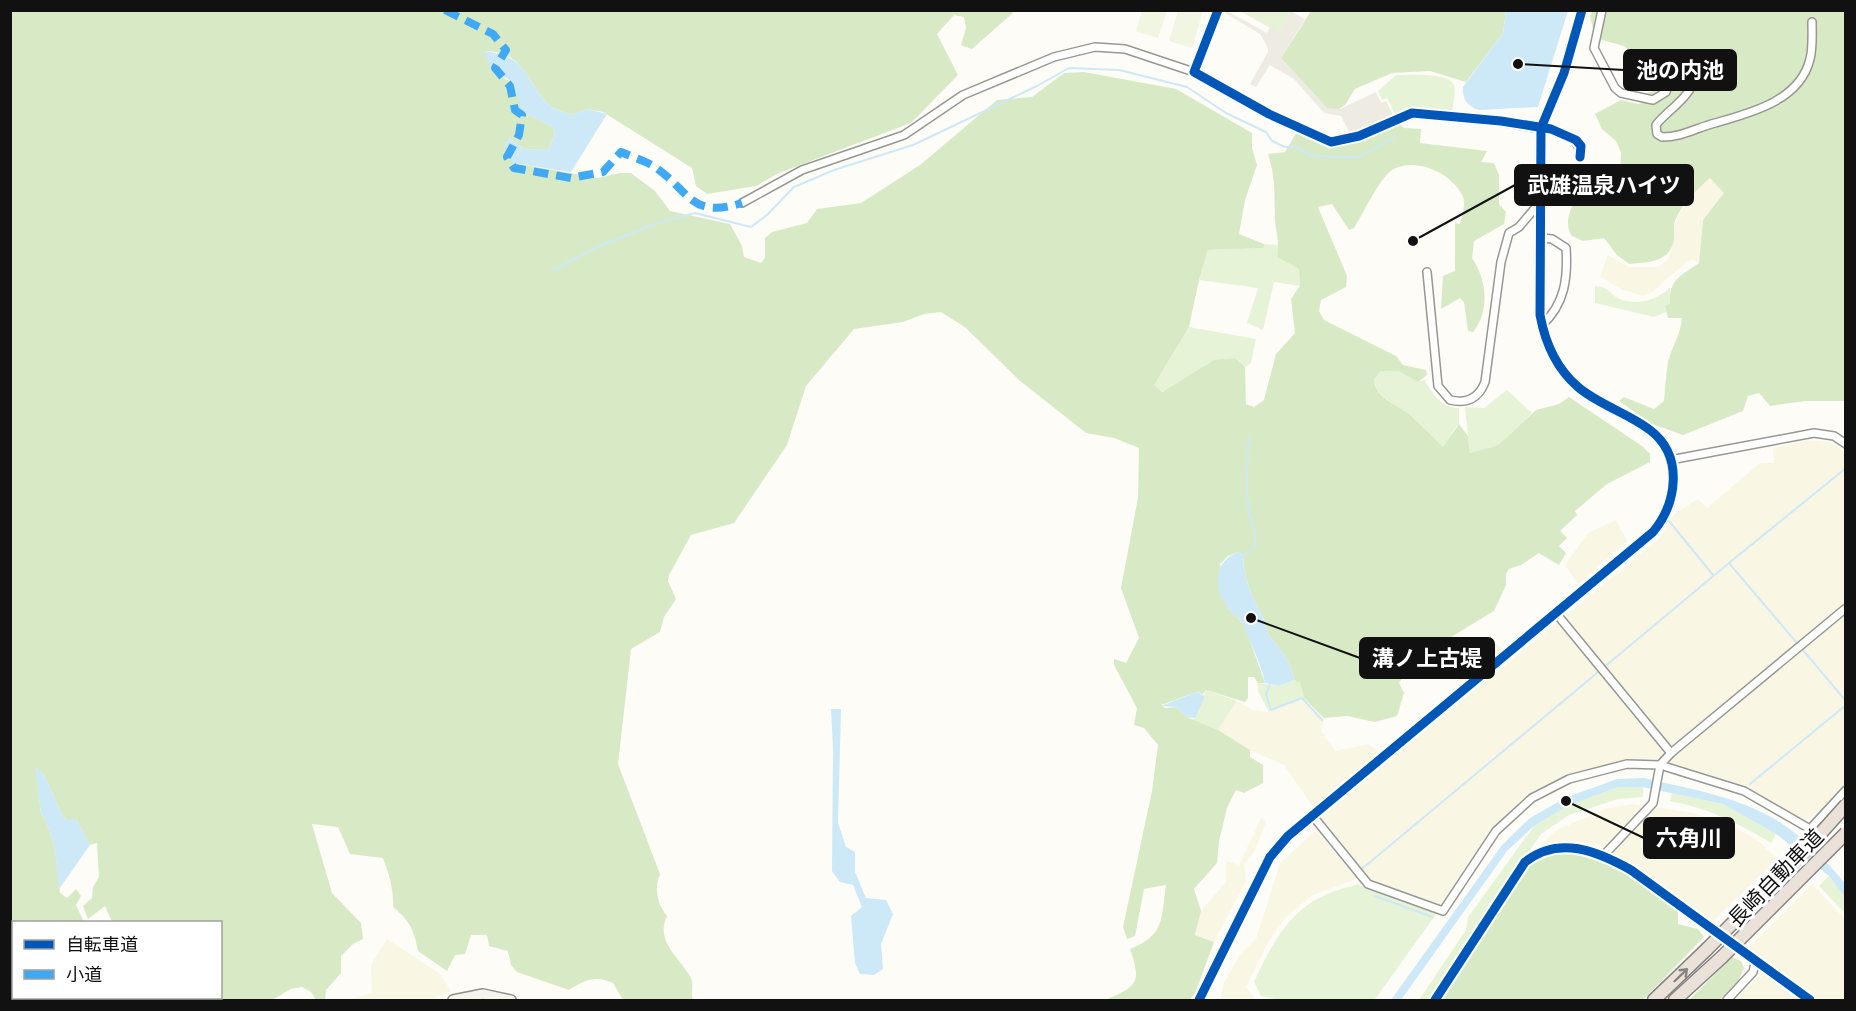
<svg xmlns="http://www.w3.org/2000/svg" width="1856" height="1011" font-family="'Libre Baskerville','Noto Sans JP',serif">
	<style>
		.farmland { fill: #f9f7e4 }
		.green { fill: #e7f3d7 }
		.forest { fill: #d8eac5 }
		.pitch { fill: #f0f6e1 }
		.plaza { fill: #edebe2 }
		.water { fill: #cde8f7 }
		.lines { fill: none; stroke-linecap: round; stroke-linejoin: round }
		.stream { stroke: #cde8f7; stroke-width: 2 }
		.street-casing { stroke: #979795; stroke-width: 10 }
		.secondary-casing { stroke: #8e8d8b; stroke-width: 12 }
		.highway-casing { stroke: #858482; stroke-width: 15 }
		.street { stroke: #fffffe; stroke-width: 7 }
		.secondary { stroke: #f6f4eb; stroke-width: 9 }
		.highway { stroke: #eae1d8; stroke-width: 12 }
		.highway-bridge-casing { stroke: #858482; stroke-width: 15; stroke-linecap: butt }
		.highway-bridge { stroke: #eae1d8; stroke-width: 12 }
		.quiet { stroke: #3fa9f5; stroke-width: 8; stroke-dasharray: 15 8; stroke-linecap: butt }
		.cycleway-casing { stroke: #fff; stroke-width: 13 }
		.cycleway { stroke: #0057b8; stroke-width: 9 }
		.oneway { stroke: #88837e }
		.labels { text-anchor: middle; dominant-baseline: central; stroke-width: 6; stroke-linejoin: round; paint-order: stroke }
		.street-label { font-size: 21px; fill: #111; stroke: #fff }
		.leader { fill: none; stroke: #111; stroke-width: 2 }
		.callout-dot { fill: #111; stroke: #fff; stroke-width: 2 }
		.callout { fill: #111; stroke: #111; stroke-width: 2 }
		.callout-label { font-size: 22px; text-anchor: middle; font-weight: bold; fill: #fff }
	</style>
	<rect width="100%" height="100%" fill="#fdfcf7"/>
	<g class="farmland">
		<polygon points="1710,178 1725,193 1703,220 1699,263 1692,259 1667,278 1653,292 1643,296 1623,290 1600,277 1608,255 1629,267 1657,267 1668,260 1674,240 1675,223 1686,201"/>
		<polygon points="1808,440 1831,442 1845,452 1845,784 1820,811 1805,820 1739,785 1668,765 1634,761 1575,773 1536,792 1493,831 1442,906 1371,881 1320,817 1659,539 1674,514 1698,499 1707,508 1760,463 1774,463 1773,448"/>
		<polygon points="1616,520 1627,541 1578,584 1565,565 1588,533"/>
		<polygon points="1492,640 1502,649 1461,683 1446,666"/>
		<polygon points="1304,698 1324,718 1321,731 1335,751 1368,744 1379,752 1313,807 1284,765 1250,750 1218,730 1237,701 1252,710 1269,712"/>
		<polygon points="1632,804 1694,813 1736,828 1760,842 1777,859 1713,921 1633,864 1600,846 1574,841 1538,848 1555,831 1605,809"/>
		<polygon points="1261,818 1266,822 1254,852 1244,864 1246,881 1214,942 1195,935 1201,911 1226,882 1226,861 1239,865"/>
		<polygon points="1316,830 1357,879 1313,895 1286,917 1267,944 1246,987 1256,1000 1220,1000 1224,983 1240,955 1256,939 1280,863"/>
		<polygon points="1812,884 1845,919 1845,1000 1818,1000 1748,948"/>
		<polygon points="387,939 440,974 451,991 430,1000 346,1000 372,993 371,965"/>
		<polygon points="1762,973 1801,1000 1735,1000"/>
	</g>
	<g class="green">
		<polygon points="1240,11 1293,11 1279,33"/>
		<path d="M1396 75C1409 75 1445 72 1453 83 1457 89 1453 105 1452 112L1396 116 1387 98 1382 100 1378 91Z"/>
		<polygon points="1264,244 1280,245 1277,257 1299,269 1300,286 1274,282 1263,330 1247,323 1258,288 1199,280 1208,250 1263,248"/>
		<path d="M1595 286C1611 287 1608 294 1620 299 1638 306 1656 300 1670 288V303L1666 306V312L1654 317 1595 303Z"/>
		<polygon points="1189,327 1256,339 1251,363 1245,367 1235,359 1214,360 1162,392 1154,385"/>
		<path d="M1381 371H1398L1418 382 1424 380C1434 395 1440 407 1459 408V424C1451 430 1451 441 1443 447 1432 436 1422 424 1409 414 1396 404 1376 398 1374 379Z"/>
		<polygon points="1507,390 1532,413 1498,445 1470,453 1465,407 1484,408"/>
		<polygon points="1294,680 1300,683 1304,698 1269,712 1258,691 1258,683 1279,686"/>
		<polygon points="1206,690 1237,701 1218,730 1192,719 1195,718"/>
		<polygon points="1618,787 1643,787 1643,797 1618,799 1569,815 1541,834 1429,1000 1419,1000 1466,930 1468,917 1534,826 1567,806"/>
		<path d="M1672 793 1723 804 1776 834 1771 843C1738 823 1708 808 1670 801Z"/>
		<polygon points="1829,876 1845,897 1845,913 1819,886"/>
		<path d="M1358 884 1367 889 1437 913 1375 999 1280 1000 1261 996 1254 982C1269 950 1286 915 1319 898 1331 891 1346 888 1358 884Z"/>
	</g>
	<g class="forest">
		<path d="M10 11H1015L972 49 961 45 966 28 964 17 954 15 937 34 958 75 911 123 779 173 756 186 707 194 696 186 692 168 603 112 587 109 572 115C565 112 555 110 550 106 526 83 526 52 485 51L505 79 514 83 519 92V102L527 114 553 127 555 135 548 150 524 149 509 138 513 163 598 178 620 173H631L655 191 670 211 730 224 742 246 744 257 761 263 765 258V238L772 232 807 223 817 209 861 203 920 165 997 100 1032 97 1064 73 1084 72 1176 89 1252 133V148L1257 165 1245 200 1239 234 1264 244V248L1208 250 1199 280 1189 327 1154 385 1162 392 1214 360 1235 358 1245 367 1246 404 1254 407 1264 400 1276 354 1295 333 1291 299 1300 286 1299 269 1277 257C1280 243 1276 233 1275 220 1274 195 1276 179 1268 154L1285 152 1296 133C1343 153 1355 143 1398 123L1404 128 1421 129 1420 143 1487 151 1481 162 1494 163 1499 175V204L1506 212 1504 224 1474 241 1472 258C1487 280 1490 311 1473 332L1468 331 1464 302 1460 298 1441 309 1443 276 1455 271V223L1460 224C1462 215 1466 205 1463 197 1453 173 1415 156 1392 170 1379 179 1363 214 1354 228L1349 230 1332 204 1318 207 1347 276 1346 287 1321 300 1319 311 1324 320 1396 356 1403 365 1426 370 1427 375 1418 382 1398 371H1381L1374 379C1375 398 1396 404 1409 414 1421 424 1432 436 1443 447L1459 424 1468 436 1470 453 1498 445 1536 410 1559 404 1569 397 1642 446 1650 454V462L1607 484 1575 511 1577 515 1560 531 1567 538 1559 546 1566 553 1559 565 1539 553 1521 565 1509 569 1506 574V585L1494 611 1415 659 1399 683 1404 693 1397 716 1375 722 1347 716 1324 718 1304 698 1300 683 1294 680C1290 659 1281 651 1269 635 1265 629 1265 620 1261 613 1251 596 1243 575 1243 555L1238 552 1228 556 1220 564 1228 608 1244 624 1265 683H1258L1254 677H1248V698L1245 702 1206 690 1203 694 1197 692 1161 705 1165 708 1176 707 1187 717 1218 730 1250 750V757L1263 765V783L1244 793 1236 790 1227 808 1219 841 1217 863 1194 889 1201 911 1195 935 1214 942 1196 991 1190 1000H1105C1137 987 1142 983 1130 949 1165 935 1161 919 1166 885L1144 889 1135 936 1127 939 1123 927 1152 791 1158 745 1144 728 1134 725 1137 708 1114 665V659L1126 663 1139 638 1121 588 1138 498 1139 448 1114 438 1086 433 1019 380 966 328 941 312 924 314 903 322 854 329 806 386 787 445 734 523 691 535 669 575 668 581 676 599 664 617 660 632 631 649 618 764 660 874C654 889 657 903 667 916 653 944 687 963 692 981 693 987 691 994 693 1000H623L613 983C595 975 585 980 569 990L517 972 511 965 508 951 489 946 487 935H471L465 954 455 955 447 971 418 951C414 930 410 921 393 907 394 891 389 874 383 858L350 854 338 827 312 824 332 893 361 923 363 939 353 944 341 956V973L326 990 325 1000H316L311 992 302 987 291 989 272 1000H182L170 998H220V922H112L105 906 88 919 83 906 92 898 93 887 99 877 97 843 90 845 76 819H66L62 815 44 775 36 768 41 813 49 828 55 850 60 893 67 898 76 889 81 896 76 905 84 922H14V998H133L135 1000H11Z"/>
		<polygon points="1311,11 1506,11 1503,33 1466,82 1430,71 1392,73 1355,89 1345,105 1337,110 1327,108 1281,58"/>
		<path d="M1593 11H1845V401H1805L1770 406 1759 393 1748 396 1743 411 1683 435 1652 424 1619 401 1624 397 1654 409 1664 401C1665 388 1666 375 1668 362 1672 346 1681 334 1682 318H1668L1665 306 1670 303C1669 279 1681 276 1699 263L1703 220 1724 193 1710 178C1696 191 1682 203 1675 221 1673 227 1675 234 1674 240 1669 263 1649 262 1629 264L1617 255 1604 238 1583 241 1572 236C1560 219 1578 196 1587 181L1616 175 1620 170 1621 153 1616 141 1602 129 1595 114 1621 100 1638 104 1651 101 1647 93C1659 89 1675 86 1678 72L1672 63 1662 57 1632 53 1624 46 1595 38 1590 16Z"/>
		<polygon points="1571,851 1597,855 1678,909 1678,924 1698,929 1704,937 1643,1000 1441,1000 1529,866 1547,854"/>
		<polygon points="1732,957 1741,961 1744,968 1739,980 1720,1000 1689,1000"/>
	</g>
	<g class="pitch">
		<polygon points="1142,11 1167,11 1158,38 1136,31"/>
		<polygon points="1178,11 1203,11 1192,48 1169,41"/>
	</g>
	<polygon class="plaza" points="1227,11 1267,33 1270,27 1279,32 1292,12 1305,19 1281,58 1327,108 1340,109 1376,92 1381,103 1386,101 1394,117 1351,136 1341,116 1324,113 1294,79 1270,65 1256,87 1250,84 1268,52 1268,48 1260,34 1225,13"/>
	<g class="water">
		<path d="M1506 11H1568L1538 107 1479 110C1467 106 1462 99 1463 87L1503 33Z"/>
		<path d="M484 51C531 57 523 80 550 106 555 110 565 112 572 115L587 109 607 114 571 172 513 163 503 145 509 138 524 149 548 150 555 135 553 127 521 111 514 83 491 69Z"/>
		<path d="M1238 552 1243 555C1243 575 1251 596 1261 613 1265 620 1265 629 1269 635 1281 651 1290 659 1294 680L1279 686 1265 683C1261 663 1251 645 1244 626 1242 619 1233 615 1229 609 1213 589 1213 562 1238 552Z"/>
		<polygon points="1197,692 1205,696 1195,718 1187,717 1176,707 1161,706"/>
		<polygon points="831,709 841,709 838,823 846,847 855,852 855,872 866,898 886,900 893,914 881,944 883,969 874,975 860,974 855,963 851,916 862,907 853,885 840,882 832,871 833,749"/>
		<polygon points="35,767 44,775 62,815 66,819 76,819 90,845 59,889 55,850 49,828 41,813"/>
		<path d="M1644 778C1690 789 1741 797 1781 823 1804 838 1827 862 1845 883V897L1829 876 1776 834 1723 804 1643 787H1618L1567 806 1534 826 1507 851 1401 1000H1391L1502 845 1530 818 1565 798 1617 779Z"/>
	</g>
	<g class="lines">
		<g class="stream">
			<polyline points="554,270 597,247 655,224 695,213 751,227 767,215 794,187 834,170 913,145 1037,86 1069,68 1119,70 1187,87 1226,113 1266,132 1272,141 1285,147 1296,147 1313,156 1359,157 1395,137"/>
			<polyline points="1669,521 1713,575"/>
			<path d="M1243 555 1254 548C1258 532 1250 521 1248 506 1246 483 1247 461 1249 438"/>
			<polyline points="1729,563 1846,468"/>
			<polyline points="1270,684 1266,694 1271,710 1302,698 1322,720"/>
			<polyline points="1750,784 1846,705"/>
			<polyline points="1363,868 1729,563 1846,701"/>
			<polyline points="1375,896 1432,917"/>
		</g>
		<g class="street-casing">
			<g id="street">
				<path d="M1602 10 1594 48 1615 88 1621 93 1653 100 1666 92 1672 69 1683 66C1712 85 1667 109 1656 125L1657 134 1662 137C1682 137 1696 128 1715 123 1750 113 1800 101 1810 59 1813 48 1812 34 1812 22"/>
				<path d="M1541 128C1560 130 1581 137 1580 157"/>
				<polyline points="742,203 802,170 904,135 963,95 1054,57 1095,47 1125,49 1194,72"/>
				<path d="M1542 238 1552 239 1566 248C1568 278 1565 304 1542 325"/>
				<path d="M1427 272 1438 386 1450 400C1467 404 1479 398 1485 382L1501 262 1509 233 1519 227 1541 201"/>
				<polyline points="1670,460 1814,433 1834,436 1846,444"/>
				<polyline points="1555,612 1671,753"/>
				<polyline points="1312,815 1368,884 1443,911 1496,831 1532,798 1569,779 1627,764 1660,765 1744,791 1810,829 1846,790"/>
				<polyline points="1604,855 1653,803 1660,765 1671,753 1846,608"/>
				<path d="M1435 1000 1525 862C1559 835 1597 851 1631 870L1810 1000"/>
				<polyline points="1727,1000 1753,972 1755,963"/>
			</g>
		</g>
		<g class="secondary-casing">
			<g id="secondary">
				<polyline points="1218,10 1194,72 1269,114 1331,142 1359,136 1412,113 1501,121 1541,128"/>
				<polyline points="453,1000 483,994 511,1000"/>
				<path d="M1199 1000 1270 857 1288 836 1653 532C1677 503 1684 456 1650 430 1628 413 1599 405 1578 387 1557 369 1545 342 1540 315L1541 128 1564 73 1582 10"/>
			</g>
		</g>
		<g class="highway-casing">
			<g id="highway">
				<polyline points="1654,1000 1707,949"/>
				<polyline points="1675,1000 1722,957"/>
			</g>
		</g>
		<use href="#street" class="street"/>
		<use href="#secondary" class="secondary"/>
		<use href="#highway" class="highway"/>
		<g class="highway-bridge-casing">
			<g id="highway-bridge">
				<polyline points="1707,949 1812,843 1846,805"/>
				<polyline points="1722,957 1846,833"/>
			</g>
		</g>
		<use href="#highway-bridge" class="highway-bridge"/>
		<path class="quiet" d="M445 10 493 34 506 50 495 68 510 86 515 110 522 115 519 135 507 157 514 168 571 178 603 172 621 152C632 157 646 161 655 167 691 192 690 219 742 203"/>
		<g class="cycleway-casing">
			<g id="cycleway">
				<polyline points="1218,10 1194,72 1269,114 1331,142 1359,136 1412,113 1501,121 1551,129 1576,140 1581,146 1580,157"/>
				<path d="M1199 1000 1270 857 1288 836 1653 532C1677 503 1684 456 1650 430 1628 413 1599 405 1578 387 1557 369 1545 342 1540 315L1541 128 1564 73 1582 10"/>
				<path d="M1435 1000 1525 862C1559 835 1597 851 1631 870L1810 1000"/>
			</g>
		</g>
		<use href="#cycleway" class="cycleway"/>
	</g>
	<defs><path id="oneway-shaft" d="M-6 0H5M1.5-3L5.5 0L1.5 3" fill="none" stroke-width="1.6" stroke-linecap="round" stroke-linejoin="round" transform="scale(1.5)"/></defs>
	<use class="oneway" href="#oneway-shaft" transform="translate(1681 975) rotate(-44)"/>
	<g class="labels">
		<g class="street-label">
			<text transform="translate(1776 878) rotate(-46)">長崎自動車道</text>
		</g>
	</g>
	<path class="leader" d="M1518 64L1624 70M1413 241L1515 185M1251 618L1360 658M1566 801L1644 838"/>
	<g class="callout-dot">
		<circle cx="1518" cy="64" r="6"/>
		<circle cx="1413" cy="241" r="6"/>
		<circle cx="1251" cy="618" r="6"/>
		<circle cx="1566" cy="801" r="6"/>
	</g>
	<g class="callout">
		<rect x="1624" y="50" width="112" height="40" rx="6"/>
		<rect x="1515" y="165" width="178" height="40" rx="6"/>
		<rect x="1360" y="638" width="134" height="40" rx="6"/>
		<rect x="1644" y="818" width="90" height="40" rx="6"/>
	</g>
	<g class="callout-label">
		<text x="1680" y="78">池の内池</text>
		<text x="1604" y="193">武雄温泉ハイツ</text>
		<text x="1427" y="666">溝ノ上古堤</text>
		<text x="1689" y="846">六角川</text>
	</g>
	<rect width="1856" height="1011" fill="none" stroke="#111111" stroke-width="24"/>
	<rect x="12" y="921" width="210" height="78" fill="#ffffff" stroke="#a0a0a0" stroke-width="1.5"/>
	<rect x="24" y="940" width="30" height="9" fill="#0057b8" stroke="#a0a0a0" stroke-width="1.5"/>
	<text x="66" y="951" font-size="18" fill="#111111">自転車道</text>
	<rect x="24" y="970" width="30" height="9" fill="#3fa9f5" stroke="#a0a0a0" stroke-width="1.5"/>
	<text x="66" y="981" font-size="18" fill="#111111">小道</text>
</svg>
